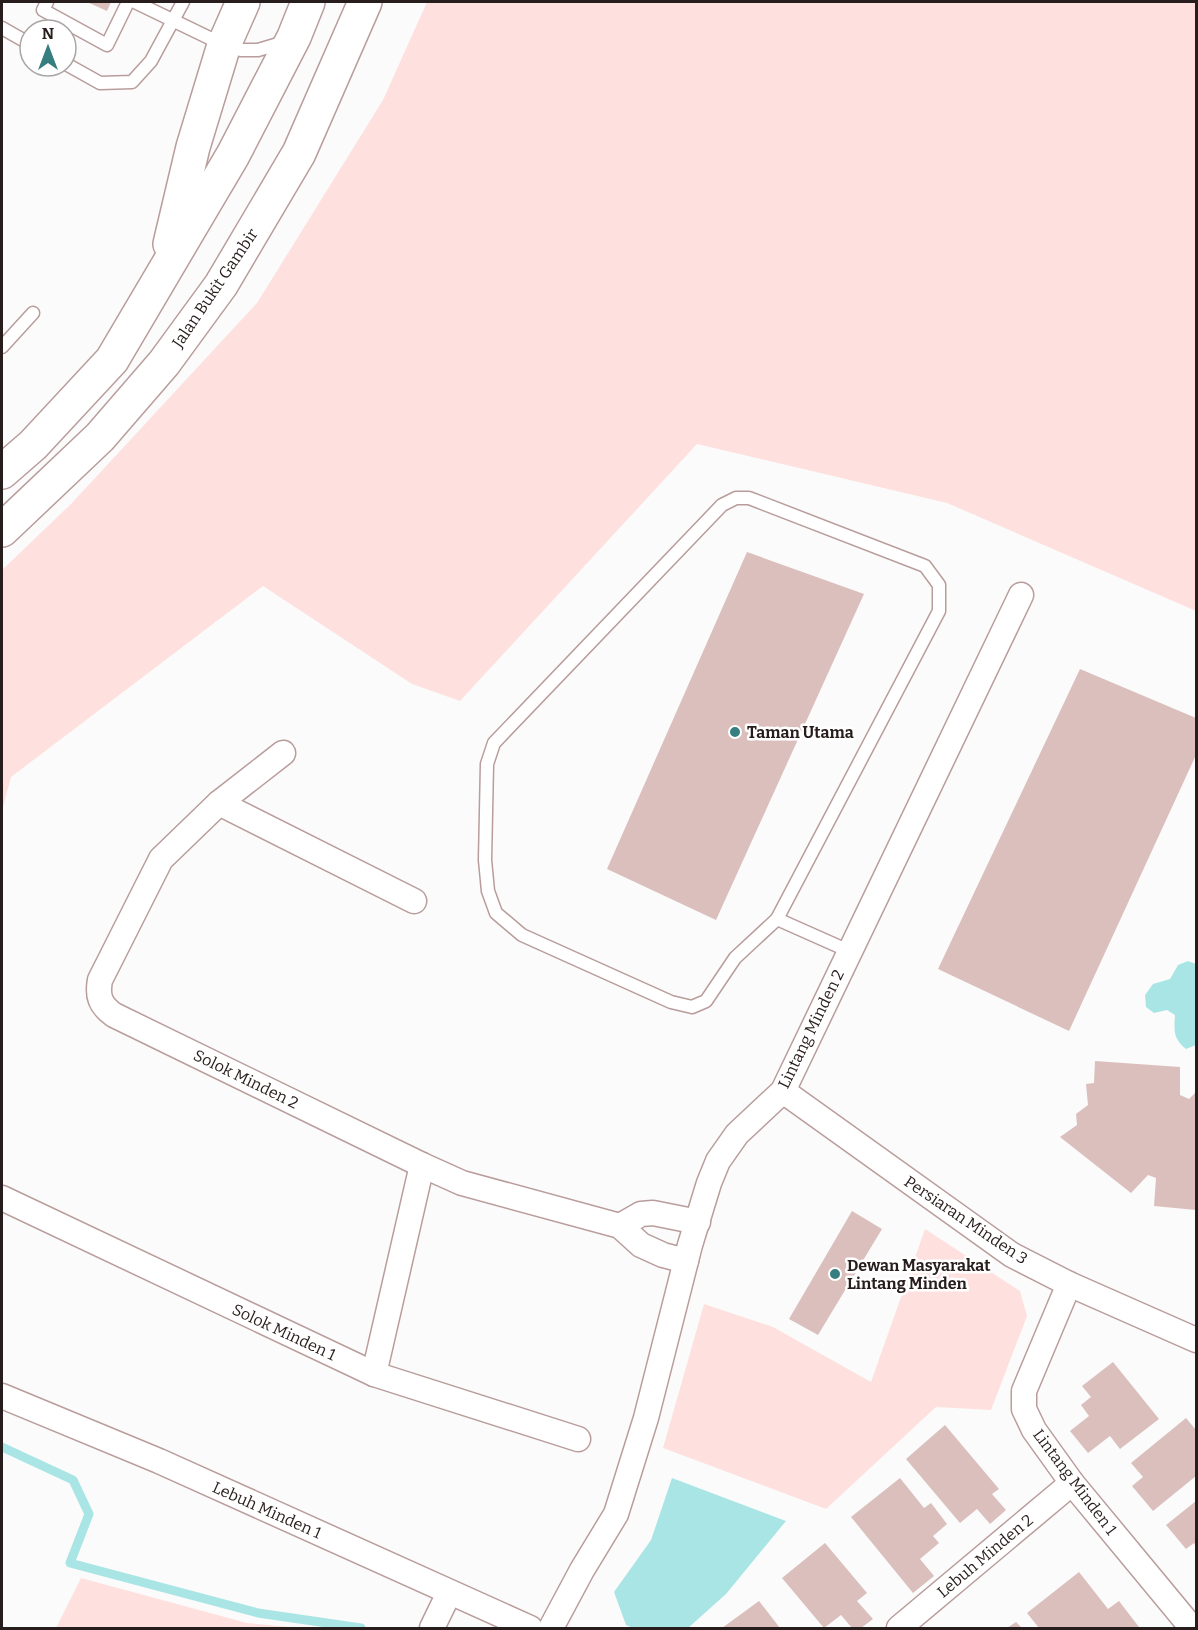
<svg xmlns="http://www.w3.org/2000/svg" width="1198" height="1630" font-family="Bitter,serif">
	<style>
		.green { fill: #fee1df }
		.water { fill: #aae5e5 }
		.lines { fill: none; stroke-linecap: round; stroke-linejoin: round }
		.stream { stroke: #aae5e5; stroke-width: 9 }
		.building { fill: #dbbfbd }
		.lane-casing { stroke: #b99d9c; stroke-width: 15 }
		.street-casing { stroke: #b99d9c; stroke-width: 27 }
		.primary-casing { stroke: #b99d9c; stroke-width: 36 }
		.lane { stroke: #fff; stroke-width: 12 }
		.street { stroke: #fff; stroke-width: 24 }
		.primary { stroke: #fff; stroke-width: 33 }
		.poi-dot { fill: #367e7f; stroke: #fff; stroke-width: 2 }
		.labels { text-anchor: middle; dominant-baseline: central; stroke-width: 5; stroke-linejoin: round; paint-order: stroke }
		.street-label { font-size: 16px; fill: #271d1c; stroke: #fff }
		.poi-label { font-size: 16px; font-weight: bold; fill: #271d1c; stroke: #fff; text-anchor: start }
	</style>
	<rect width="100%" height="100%" fill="#fbfbfb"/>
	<g class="green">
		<polygon points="427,2 1196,2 1196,611 947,503 697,444 460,701 412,684 263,586 11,777 2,811 2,570 71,504 257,303 383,100"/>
		<polygon points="925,1229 1020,1291 1027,1316 991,1410 936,1407 826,1509 663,1448 704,1304 773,1327 871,1382"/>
		<polygon points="81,1578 247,1623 303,1628 56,1628"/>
	</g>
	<g class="water">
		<path d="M1188 961 1196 964V1045L1186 1049C1173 1038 1174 1031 1175 1015L1167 1010 1154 1013 1146 1007 1145 995 1153 984 1170 979 1178 965Z"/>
		<polygon points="672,1478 786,1521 726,1594 688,1628 633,1628 626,1625 614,1592 651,1540"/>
	</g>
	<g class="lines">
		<polyline class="stream" points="2,1447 73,1480 89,1514 70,1563 258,1613 361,1628"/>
	</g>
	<g class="building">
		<polygon points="87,2 111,2 107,11"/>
		<polygon points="747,552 864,594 716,920 607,869"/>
		<polygon points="1080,669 1196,718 1196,755 1069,1031 938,969"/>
		<polygon points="1095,1061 1180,1067 1180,1095 1189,1099 1196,1092 1196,1210 1154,1206 1156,1178 1148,1175 1131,1193 1060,1137 1077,1125 1076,1114 1088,1105 1086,1084 1094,1083"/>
		<polygon points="852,1211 882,1229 818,1335 789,1319"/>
		<polygon points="1113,1362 1159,1419 1120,1449 1110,1436 1088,1453 1070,1431 1089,1416 1081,1405 1091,1397 1082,1386"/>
		<polygon points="1186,1418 1196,1430 1196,1476 1153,1511 1132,1486 1143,1477 1131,1463"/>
		<polygon points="945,1425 999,1489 992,1494 1006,1510 990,1524 977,1509 960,1523 906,1459"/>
		<polygon points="900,1478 924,1508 931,1503 947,1524 933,1536 939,1543 920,1559 934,1576 913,1593 851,1517"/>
		<polygon points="1196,1501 1196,1547 1194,1543 1186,1549 1166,1525"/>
		<polygon points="825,1543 867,1593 857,1601 873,1619 861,1628 852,1628 841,1615 824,1628 782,1578"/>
		<polygon points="1079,1572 1108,1609 1119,1601 1139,1627 1137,1628 1039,1628 1027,1613"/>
		<polygon points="759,1601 780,1628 722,1628"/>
		<polygon points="1016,1622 1022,1628 1007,1628"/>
	</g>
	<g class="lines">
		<g class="lane-casing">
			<g id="lane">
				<polyline points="47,2 43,10 107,45 128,2"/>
				<polyline points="135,2 224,45 241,50 258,50 285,42"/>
				<polyline points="2,28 30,44"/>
				<polyline points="66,64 100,83 132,82 151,61 183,2"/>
				<polyline points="2,347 33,313"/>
				<polygon points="736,498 749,498 925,566 939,585 939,611 777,919 735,958 706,1001 692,1007 671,1002 522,935 496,913 488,891 485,860 487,764 494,743 722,505"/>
				<polyline points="777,919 849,951"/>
			</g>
		</g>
		<g class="street-casing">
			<g id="street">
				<path d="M283 753 219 803 161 859 100 980C97 996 100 1005 114 1015L422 1165 462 1183 620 1226 641 1245 663 1255 686 1261"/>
				<polyline points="219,803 414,901"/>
				<polyline points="783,1091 1012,1255 1069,1284 1196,1340"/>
				<polyline points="2,1198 374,1374 578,1439"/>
				<polyline points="620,1226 641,1214 653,1213 698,1222"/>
				<polyline points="1069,1284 1024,1391 1024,1409 1034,1430 1072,1483 1192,1628"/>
				<polyline points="374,1374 422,1165"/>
				<polyline points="2,1396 159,1461 530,1628"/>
				<polyline points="432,1628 449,1593"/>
				<polyline points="551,1628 582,1570 616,1514 646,1418 690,1245 709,1183 718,1161 737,1134 783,1091 1021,595"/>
				<polyline points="899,1628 1072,1483"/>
			</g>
		</g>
		<g class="primary-casing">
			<g id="primary">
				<polyline points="170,244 193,147 224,45 243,2"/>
				<polyline points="2,472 33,445 112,360 233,155 294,37 308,2"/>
				<polyline points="2,530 100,437 164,363 221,285 299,153 365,2"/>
			</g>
		</g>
		<use href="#lane" class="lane"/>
		<use href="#street" class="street"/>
		<use href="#primary" class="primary"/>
	</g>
	<g class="poi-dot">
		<circle cx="735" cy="732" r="6"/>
		<circle cx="835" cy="1274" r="6"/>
	</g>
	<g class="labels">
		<g class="street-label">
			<text transform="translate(215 288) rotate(-56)">Jalan Bukit Gambir</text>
			<text transform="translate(811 1029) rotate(-64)">Lintang Minden 2</text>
			<text transform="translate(246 1079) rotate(26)">Solok Minden 2</text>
			<text transform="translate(966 1220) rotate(34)">Persiaran Minden 3</text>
			<text transform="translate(284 1332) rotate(25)">Solok Minden 1</text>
			<text transform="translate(1075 1482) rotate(53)">Lintang Minden 1</text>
			<text transform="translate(267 1510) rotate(24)">Lebuh Minden 1</text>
			<text transform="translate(985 1556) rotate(-40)">Lebuh Minden 2</text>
		</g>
		<g class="poi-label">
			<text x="747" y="732">Taman Utama</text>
			<text x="847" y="1265">Dewan Masyarakat<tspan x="847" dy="18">Lintang Minden</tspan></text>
		</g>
	</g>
	<rect width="1198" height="1630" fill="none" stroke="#271d1c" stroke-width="6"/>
	<g transform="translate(48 48)"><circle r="28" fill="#ffffff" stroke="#a9a5a4" stroke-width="1.5"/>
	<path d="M0-4.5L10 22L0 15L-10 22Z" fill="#367e7f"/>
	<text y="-9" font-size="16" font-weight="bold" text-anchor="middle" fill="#271d1c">N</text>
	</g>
</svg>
